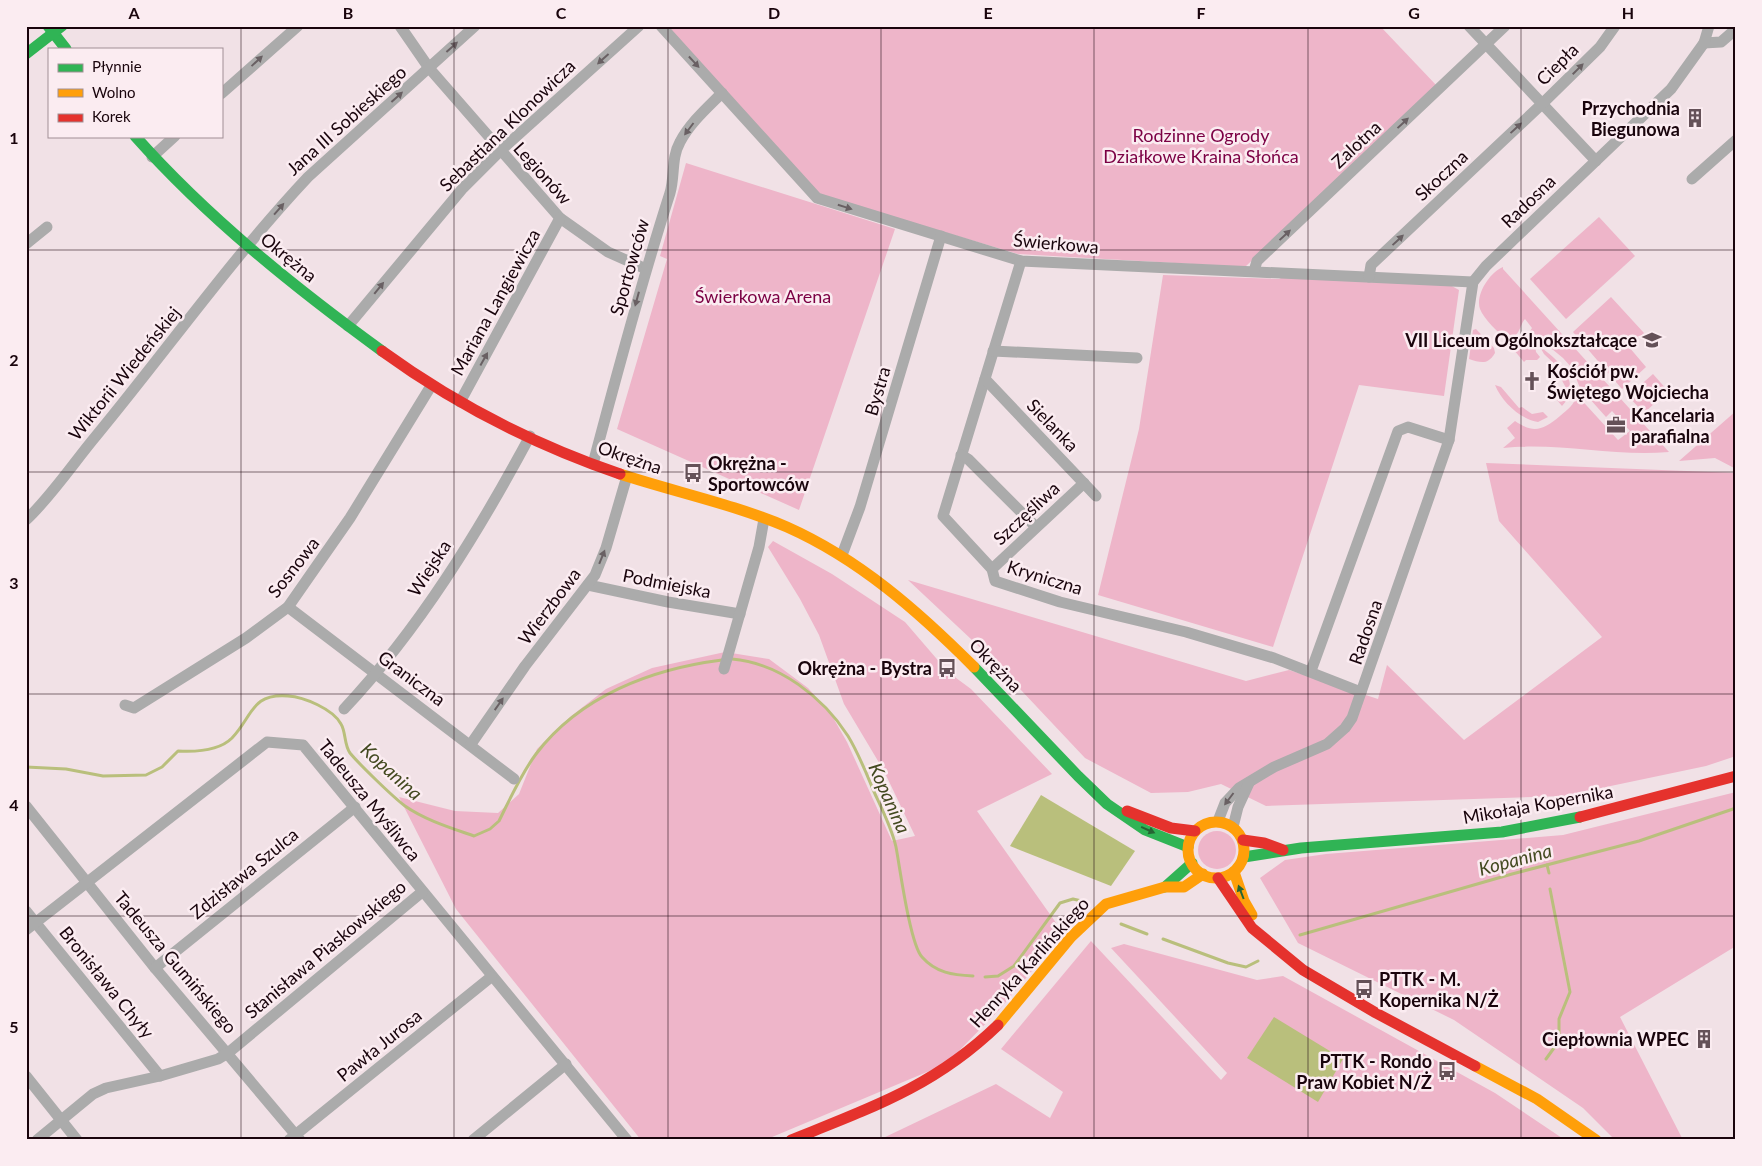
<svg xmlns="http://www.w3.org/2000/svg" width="1762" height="1166" font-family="Lato,sans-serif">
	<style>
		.green { fill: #eeb5c9 }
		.water { fill: #b9bf7c }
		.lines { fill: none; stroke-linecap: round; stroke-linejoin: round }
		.stream { stroke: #b9bf7c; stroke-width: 3 }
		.street { stroke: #ababab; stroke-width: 11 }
		.fast { stroke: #30b455; stroke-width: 11 }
		.slow { stroke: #ff9f0a; stroke-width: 11 }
		.jam { stroke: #e5322d; stroke-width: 11 }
		.oneway { fill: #696063 }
		.oneway2 { fill: #266534 }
		.grid { fill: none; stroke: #19040c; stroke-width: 1; stroke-opacity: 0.55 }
		.labels { text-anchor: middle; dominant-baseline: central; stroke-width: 5; stroke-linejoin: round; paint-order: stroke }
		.street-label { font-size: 18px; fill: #19040c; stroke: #fbecf1 }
		.poi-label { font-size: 18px; font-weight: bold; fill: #19040c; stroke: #fbecf1; text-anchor: end }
		.park-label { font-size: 18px; fill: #7b0044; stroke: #fbecf1 }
		.water-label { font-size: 19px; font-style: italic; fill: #434920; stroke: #fbecf1 }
		.neatline { fill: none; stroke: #19040c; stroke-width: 2 }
		.grid-label { font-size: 16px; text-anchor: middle; font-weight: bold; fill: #19040c }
	</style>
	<rect width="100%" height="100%" fill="#f1e1e6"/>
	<g class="green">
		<polygon points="667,26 1380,26 1437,86 1245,267 1018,254 819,195"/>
		<polygon points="686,163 895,229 799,510 617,429 667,259 660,256"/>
		<polygon points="1599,217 1635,256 1566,319 1530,279"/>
		<path d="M1503 267V269L1669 452C1614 457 1559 442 1503 448L1515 438 1507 428 1515 421C1534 434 1543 430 1560 416 1568 409 1574 405 1577 395L1618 440 1630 431 1612 411 1606 417 1580 388 1572 368 1563 358 1530 331 1532 328 1525 319C1519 326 1520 338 1507 339 1498 333 1484 319 1480 309 1475 295 1490 272 1503 267Z"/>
		<polygon points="1163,275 1279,279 1283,277 1448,284 1459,290 1444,396 1359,385 1273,647 1098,595 1139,429"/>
		<polygon points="1611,297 1644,333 1629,347 1646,367 1622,389 1573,332"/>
		<path d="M1476 329 1494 348 1495 353C1488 365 1481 363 1469 359L1473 330Z"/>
		<polygon points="1535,345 1536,352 1540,357 1537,360 1526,360 1524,362 1513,349 1521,346"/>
		<path d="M1540 347C1560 360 1583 385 1562 406L1557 400 1563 394 1565 386 1558 373 1561 370 1544 354Z"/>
		<polygon points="1653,374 1668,391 1644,413 1628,396"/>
		<path d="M1495 385 1501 387 1519 408 1522 407 1532 414 1543 412 1548 417 1538 422C1520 419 1502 402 1495 385Z"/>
		<polygon points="1736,411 1736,469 1715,458 1679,461"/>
		<polygon points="1486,463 1736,473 1736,756 1706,766 1563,796 1266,806 1221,784 1188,792 1151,793 1085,758 988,655 908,580 1246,681 1289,670 1378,699 1387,665 1464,740 1602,637 1499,521"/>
		<polygon points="773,541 832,574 905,622 948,672 971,689 1052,774 977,811 1059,927 1036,966 1000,1009 946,1064 765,1140 641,1140 456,909 399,797 455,811 498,813 519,794 537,749 570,717 606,689 652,668 725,652 769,659 808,688 831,714 847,742 892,841 915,836 884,771 844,704 819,635 800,599 768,547"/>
		<polygon points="1736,792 1736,946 1620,1017 1683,1140 1615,1140 1583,1108 1454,1020 1298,943 1260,878 1285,860 1326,854 1563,835"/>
		<circle cx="1217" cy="850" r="19"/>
		<polygon points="1091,941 1221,1080 1227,1073 1111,948 1124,944 1257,980 1283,976 1495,1093 1565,1140 879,1140 996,1084 1050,1118 1063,1092 1001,1049"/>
	</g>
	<g class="water">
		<polygon points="1041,795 1135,851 1111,886 1010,846"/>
		<polygon points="1274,1017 1343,1059 1318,1102 1247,1058"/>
	</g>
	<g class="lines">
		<g class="stream">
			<path d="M732 659C779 663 823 697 848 736 859 754 867 775 875 794 883 811 892 829 896 847 900 868 910 944 922 957 936 973 953 975 973 976"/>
			<path d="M26 767 66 769 103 776 146 775 162 767 178 751C196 752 219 751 232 738 253 716 251 693 288 696 304 697 333 709 341 724 346 732 344 745 350 753 359 764 393 797 405 806 425 820 451 828 474 836L490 829 499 821C510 799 521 774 536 754 580 696 651 669 722 660"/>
			<polyline points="1547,865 1549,873"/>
			<polyline points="1121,924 1147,934"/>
			<polyline points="1300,935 1512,874 1639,841 1736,808"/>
			<polyline points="1163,939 1228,963 1246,967 1258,961"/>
			<polyline points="985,977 998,976 1014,966 1060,903 1073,899 1086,902"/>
			<polyline points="1546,1059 1559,1041 1559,1019 1570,992 1550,889"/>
		</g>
		<g class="street">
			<polyline points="400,26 429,68 560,218 608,252 646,269"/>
			<polyline points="661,26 817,198 1021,261 1473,282"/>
			<polyline points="1469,26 1596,161"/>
			<polyline points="1704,43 1721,42 1736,29"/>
			<polyline points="221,94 298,26"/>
			<polyline points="152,157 175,136"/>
			<polyline points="1692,179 1736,140"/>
			<polyline points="26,244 47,227"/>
			<polyline points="1021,261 943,516 992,569 995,581 1060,602 1186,632 1274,658 1361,692"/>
			<polyline points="1254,271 1257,261 1505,26"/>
			<polyline points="1369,277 1371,265 1543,103 1600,47 1615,26"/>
			<polyline points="348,326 463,188 500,151 639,26"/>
			<polyline points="993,351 1137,358"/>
			<polyline points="985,379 1096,496"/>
			<polyline points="460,402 560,218"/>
			<polyline points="961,455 968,459 1036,527"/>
			<path d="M593 464C617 373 641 283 670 193 675 176 671 158 680 142 690 123 707 108 722 93"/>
			<path d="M26 520C50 498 75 461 96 436 167 350 232 258 308 177L475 26"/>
			<polyline points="842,555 860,507 941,236"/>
			<polyline points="992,569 1084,483"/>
			<polyline points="588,585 668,602 740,614"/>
			<polyline points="288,607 514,779"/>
			<polyline points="724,669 759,547 764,519"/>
			<polyline points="1311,671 1398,431 1408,427 1449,440"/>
			<polyline points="125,705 134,708 246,638 288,607 350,518 431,386"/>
			<path d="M344 709C419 629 478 533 530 436"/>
			<polyline points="471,744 525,666 595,575 606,548 627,476"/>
			<polyline points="26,806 155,968 300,1140"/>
			<polyline points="1218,821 1225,803 1239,788 1274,767 1327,744 1345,728 1352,718 1449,440 1473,282 1486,266 1671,89 1704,43 1709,26"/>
			<polyline points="1233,827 1238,807 1249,783"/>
			<polyline points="26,911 160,1076"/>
			<polyline points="26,930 267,742 303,745 627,1140"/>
			<polyline points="155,968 355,807"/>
			<polyline points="26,1076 77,1140"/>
			<polyline points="37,1140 93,1094 106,1088 160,1076 218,1059 228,1053 422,892"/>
			<polyline points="289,1140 491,977"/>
			<polyline points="473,1140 566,1064"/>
		</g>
		<g class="fast">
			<polyline points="48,26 66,49"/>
			<polyline points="26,54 62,26"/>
			<path d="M135 136C207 217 294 287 382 351"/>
			<polyline points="974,667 1078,776 1107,804 1145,830 1188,847"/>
			<polyline points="1244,857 1301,848 1502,832 1580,817"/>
			<polyline points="1165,887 1192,863"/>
		</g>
		<g class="slow">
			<path d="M620 474C675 492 733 504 787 527 859 559 918 611 974 667"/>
			<circle cx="1216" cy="850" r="28"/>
			<polyline points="1234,872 1244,901 1252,915"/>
			<polyline points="998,1025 1071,937 1106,904 1165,887 1184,887 1203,874"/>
			<polyline points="1475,1066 1537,1099 1596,1140"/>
		</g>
		<g class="jam">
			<path d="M382 351C455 404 535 445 620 474"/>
			<polyline points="1127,811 1171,828 1195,831"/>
			<polyline points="1580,817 1736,776"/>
			<polyline points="1243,840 1264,843 1283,850"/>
			<polyline points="1218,878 1252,928 1303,970 1376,1013 1475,1066"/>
			<path d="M791 1140C871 1108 935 1086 998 1025"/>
		</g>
	</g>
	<defs><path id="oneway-solid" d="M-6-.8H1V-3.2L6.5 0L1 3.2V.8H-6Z" transform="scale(1.25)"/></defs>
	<g class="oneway">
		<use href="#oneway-solid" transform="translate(452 47) rotate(-42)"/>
		<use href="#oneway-solid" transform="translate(603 59) rotate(138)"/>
		<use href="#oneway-solid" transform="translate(257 61) rotate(-43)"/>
		<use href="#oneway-solid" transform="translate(694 62) rotate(47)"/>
		<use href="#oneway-solid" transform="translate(1578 69) rotate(-45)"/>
		<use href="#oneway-solid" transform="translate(397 97) rotate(-42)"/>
		<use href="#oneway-solid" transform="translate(1403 123) rotate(-43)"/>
		<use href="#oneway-solid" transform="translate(1516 128) rotate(-43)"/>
		<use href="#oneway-solid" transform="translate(689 129) rotate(127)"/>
		<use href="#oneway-solid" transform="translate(845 207) rotate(17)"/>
		<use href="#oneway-solid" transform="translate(279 209) rotate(-49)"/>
		<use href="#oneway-solid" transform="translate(1285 235) rotate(-43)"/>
		<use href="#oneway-solid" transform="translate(1398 240) rotate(-43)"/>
		<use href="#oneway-solid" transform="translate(379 288) rotate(-51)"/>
		<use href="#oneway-solid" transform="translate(637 299) rotate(105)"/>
		<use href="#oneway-solid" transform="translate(484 359) rotate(-61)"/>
		<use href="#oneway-solid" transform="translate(602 557) rotate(-68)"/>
		<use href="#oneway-solid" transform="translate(499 704) rotate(-55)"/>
		<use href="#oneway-solid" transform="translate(1229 799) rotate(127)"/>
	</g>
	<g class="oneway2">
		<use href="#oneway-solid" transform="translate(1148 830) rotate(24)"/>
		<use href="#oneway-solid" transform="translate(1241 892) rotate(-111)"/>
	</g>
	<path class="grid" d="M241 26V1140M454 26V1140M668 26V1140M881 26V1140M1094 26V1140M1308 26V1140M1521 26V1140M26 250H1736M26 472H1736M26 694H1736M26 916H1736"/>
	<defs>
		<g id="building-bare" transform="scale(1.5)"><path d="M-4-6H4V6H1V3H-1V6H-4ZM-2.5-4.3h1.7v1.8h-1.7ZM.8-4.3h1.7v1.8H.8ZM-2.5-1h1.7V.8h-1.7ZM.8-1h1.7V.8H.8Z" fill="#655158" stroke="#fbecf1" stroke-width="2.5" paint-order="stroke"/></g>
		<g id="school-bare" transform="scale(1.5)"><path d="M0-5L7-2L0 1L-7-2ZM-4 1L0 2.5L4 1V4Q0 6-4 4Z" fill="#655158" stroke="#fbecf1" stroke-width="2.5" paint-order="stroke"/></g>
		<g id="church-bare" transform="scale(1.5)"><path d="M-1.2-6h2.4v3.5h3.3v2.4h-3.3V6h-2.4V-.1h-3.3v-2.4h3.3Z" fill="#655158" stroke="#fbecf1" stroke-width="2.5" paint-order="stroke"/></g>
		<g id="office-bare" transform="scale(1.5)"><path d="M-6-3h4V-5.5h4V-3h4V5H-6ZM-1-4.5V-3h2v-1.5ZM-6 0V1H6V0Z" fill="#655158" stroke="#fbecf1" stroke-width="2.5" paint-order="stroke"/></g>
		<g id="bus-bare" transform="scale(1.5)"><path d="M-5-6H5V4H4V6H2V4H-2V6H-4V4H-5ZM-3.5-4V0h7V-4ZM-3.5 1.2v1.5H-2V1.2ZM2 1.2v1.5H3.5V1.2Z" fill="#655158" stroke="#fbecf1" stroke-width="2.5" paint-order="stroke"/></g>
	</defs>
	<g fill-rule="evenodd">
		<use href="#building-bare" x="1695" y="118"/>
		<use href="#school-bare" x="1652" y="340"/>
		<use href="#church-bare" x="1532" y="381"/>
		<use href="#office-bare" x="1616" y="425"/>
		<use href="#bus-bare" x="693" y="473"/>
		<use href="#bus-bare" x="947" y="668"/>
		<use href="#bus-bare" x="1364" y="989"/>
		<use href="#building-bare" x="1704" y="1039"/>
		<use href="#bus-bare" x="1447" y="1071"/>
	</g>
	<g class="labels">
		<g class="street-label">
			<text transform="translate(1557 64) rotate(-45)">Ciepła</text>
			<text transform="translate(346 120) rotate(-42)">Jana III Sobieskiego</text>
			<text transform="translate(507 125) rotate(-44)">Sebastiana Klonowicza</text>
			<text transform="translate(1356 144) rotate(-43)">Zalotna</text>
			<text transform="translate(543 173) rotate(48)">Legionów</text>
			<text transform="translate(1441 175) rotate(-43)">Skoczna</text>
			<text transform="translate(1528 201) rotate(-44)">Radosna</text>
			<text transform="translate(1056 243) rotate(5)">Świerkowa</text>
			<text transform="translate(289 257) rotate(39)">Okrężna</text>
			<text transform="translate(629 267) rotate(-74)">Sportowców</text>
			<text transform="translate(495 302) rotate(-61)">Mariana Langiewicza</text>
			<text transform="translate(124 373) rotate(-51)">Wiktorii Wiedeńskiej</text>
			<text transform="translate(877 391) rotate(-74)">Bystra</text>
			<text transform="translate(1053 425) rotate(46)">Sielanka</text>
			<text transform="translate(630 457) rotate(19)">Okrężna</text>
			<text transform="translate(1026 513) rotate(-43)">Szczęśliwa</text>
			<text transform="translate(293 567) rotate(-52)">Sosnowa</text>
			<text transform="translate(429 568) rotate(-57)">Wiejska</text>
			<text transform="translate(1045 577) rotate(17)">Kryniczna</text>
			<text transform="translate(667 583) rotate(11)">Podmiejska</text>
			<text transform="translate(549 606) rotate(-53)">Wierzbowa</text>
			<text transform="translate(1365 632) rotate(-71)">Radosna</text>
			<text transform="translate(996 665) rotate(46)">Okrężna</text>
			<text transform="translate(412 678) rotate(37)">Graniczna</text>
			<text transform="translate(370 800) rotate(51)">Tadeusza Myśliwca</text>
			<text transform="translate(1538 804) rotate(-10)">Mikołaja Kopernika</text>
			<text transform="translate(244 873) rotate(-39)">Zdzisława Szulca</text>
			<text transform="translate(325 949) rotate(-40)">Stanisława Piaskowskiego</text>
			<text transform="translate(176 962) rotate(50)">Tadeusza Gumińskiego</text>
			<text transform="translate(1029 962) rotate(-48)">Henryka Karlińskiego</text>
			<text transform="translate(107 982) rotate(51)">Bronisława Chyły</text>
			<text transform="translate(379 1045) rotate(-39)">Pawła Jurosa</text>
		</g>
		<g class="poi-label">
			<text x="1680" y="108">Przychodnia<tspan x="1680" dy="21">Biegunowa</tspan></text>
			<text x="1637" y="340">VII Liceum Ogólnokształcące</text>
			<text x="1547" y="371" text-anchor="start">Kościół pw.<tspan x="1547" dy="21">Świętego Wojciecha</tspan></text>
			<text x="1631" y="415" text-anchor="start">Kancelaria<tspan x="1631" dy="21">parafialna</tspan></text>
			<text x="708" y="463" text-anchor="start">Okrężna -<tspan x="708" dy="21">Sportowców</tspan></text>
			<text x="932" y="668">Okrężna - Bystra</text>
			<text x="1379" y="979" text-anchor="start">PTTK - M.<tspan x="1379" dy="21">Kopernika N/Ż</tspan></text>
			<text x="1689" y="1039">Ciepłownia WPEC</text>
			<text x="1432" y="1061">PTTK - Rondo<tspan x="1432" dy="21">Praw Kobiet N/Ż</tspan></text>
		</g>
		<g class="park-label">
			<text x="1201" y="135">Rodzinne Ogrody<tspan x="1201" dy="21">Działkowe Kraina Słońca</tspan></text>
			<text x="763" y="296">Świerkowa Arena</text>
		</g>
		<g class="water-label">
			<text transform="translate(392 771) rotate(42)">Kopanina</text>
			<text transform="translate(890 798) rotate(66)">Kopanina</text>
			<text transform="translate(1515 859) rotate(-15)">Kopanina</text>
		</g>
	</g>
	<rect width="1762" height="1166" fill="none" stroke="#fbecf1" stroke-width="55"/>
	<rect x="48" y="48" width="175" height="90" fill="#fbecf1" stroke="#a18f95"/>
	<rect x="58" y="64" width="25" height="8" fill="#30b455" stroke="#a18f95"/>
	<text x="92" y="72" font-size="15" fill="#19040c">Płynnie</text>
	<rect x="58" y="89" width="25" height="8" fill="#ff9f0a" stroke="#a18f95"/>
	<text x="92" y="98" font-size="15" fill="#19040c">Wolno</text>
	<rect x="58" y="114" width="25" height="8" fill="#e5322d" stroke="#a18f95"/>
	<text x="92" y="122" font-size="15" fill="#19040c">Korek</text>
	<rect x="28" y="28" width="1706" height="1110" class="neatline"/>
	<g class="grid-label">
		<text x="134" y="19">A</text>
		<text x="348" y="19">B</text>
		<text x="561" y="19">C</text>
		<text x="774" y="19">D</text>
		<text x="988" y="19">E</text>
		<text x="1201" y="19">F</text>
		<text x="1414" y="19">G</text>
		<text x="1628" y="19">H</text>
		<text x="14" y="144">1</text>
		<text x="14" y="366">2</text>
		<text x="14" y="589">3</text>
		<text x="14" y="811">4</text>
		<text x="14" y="1033">5</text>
	</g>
</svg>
